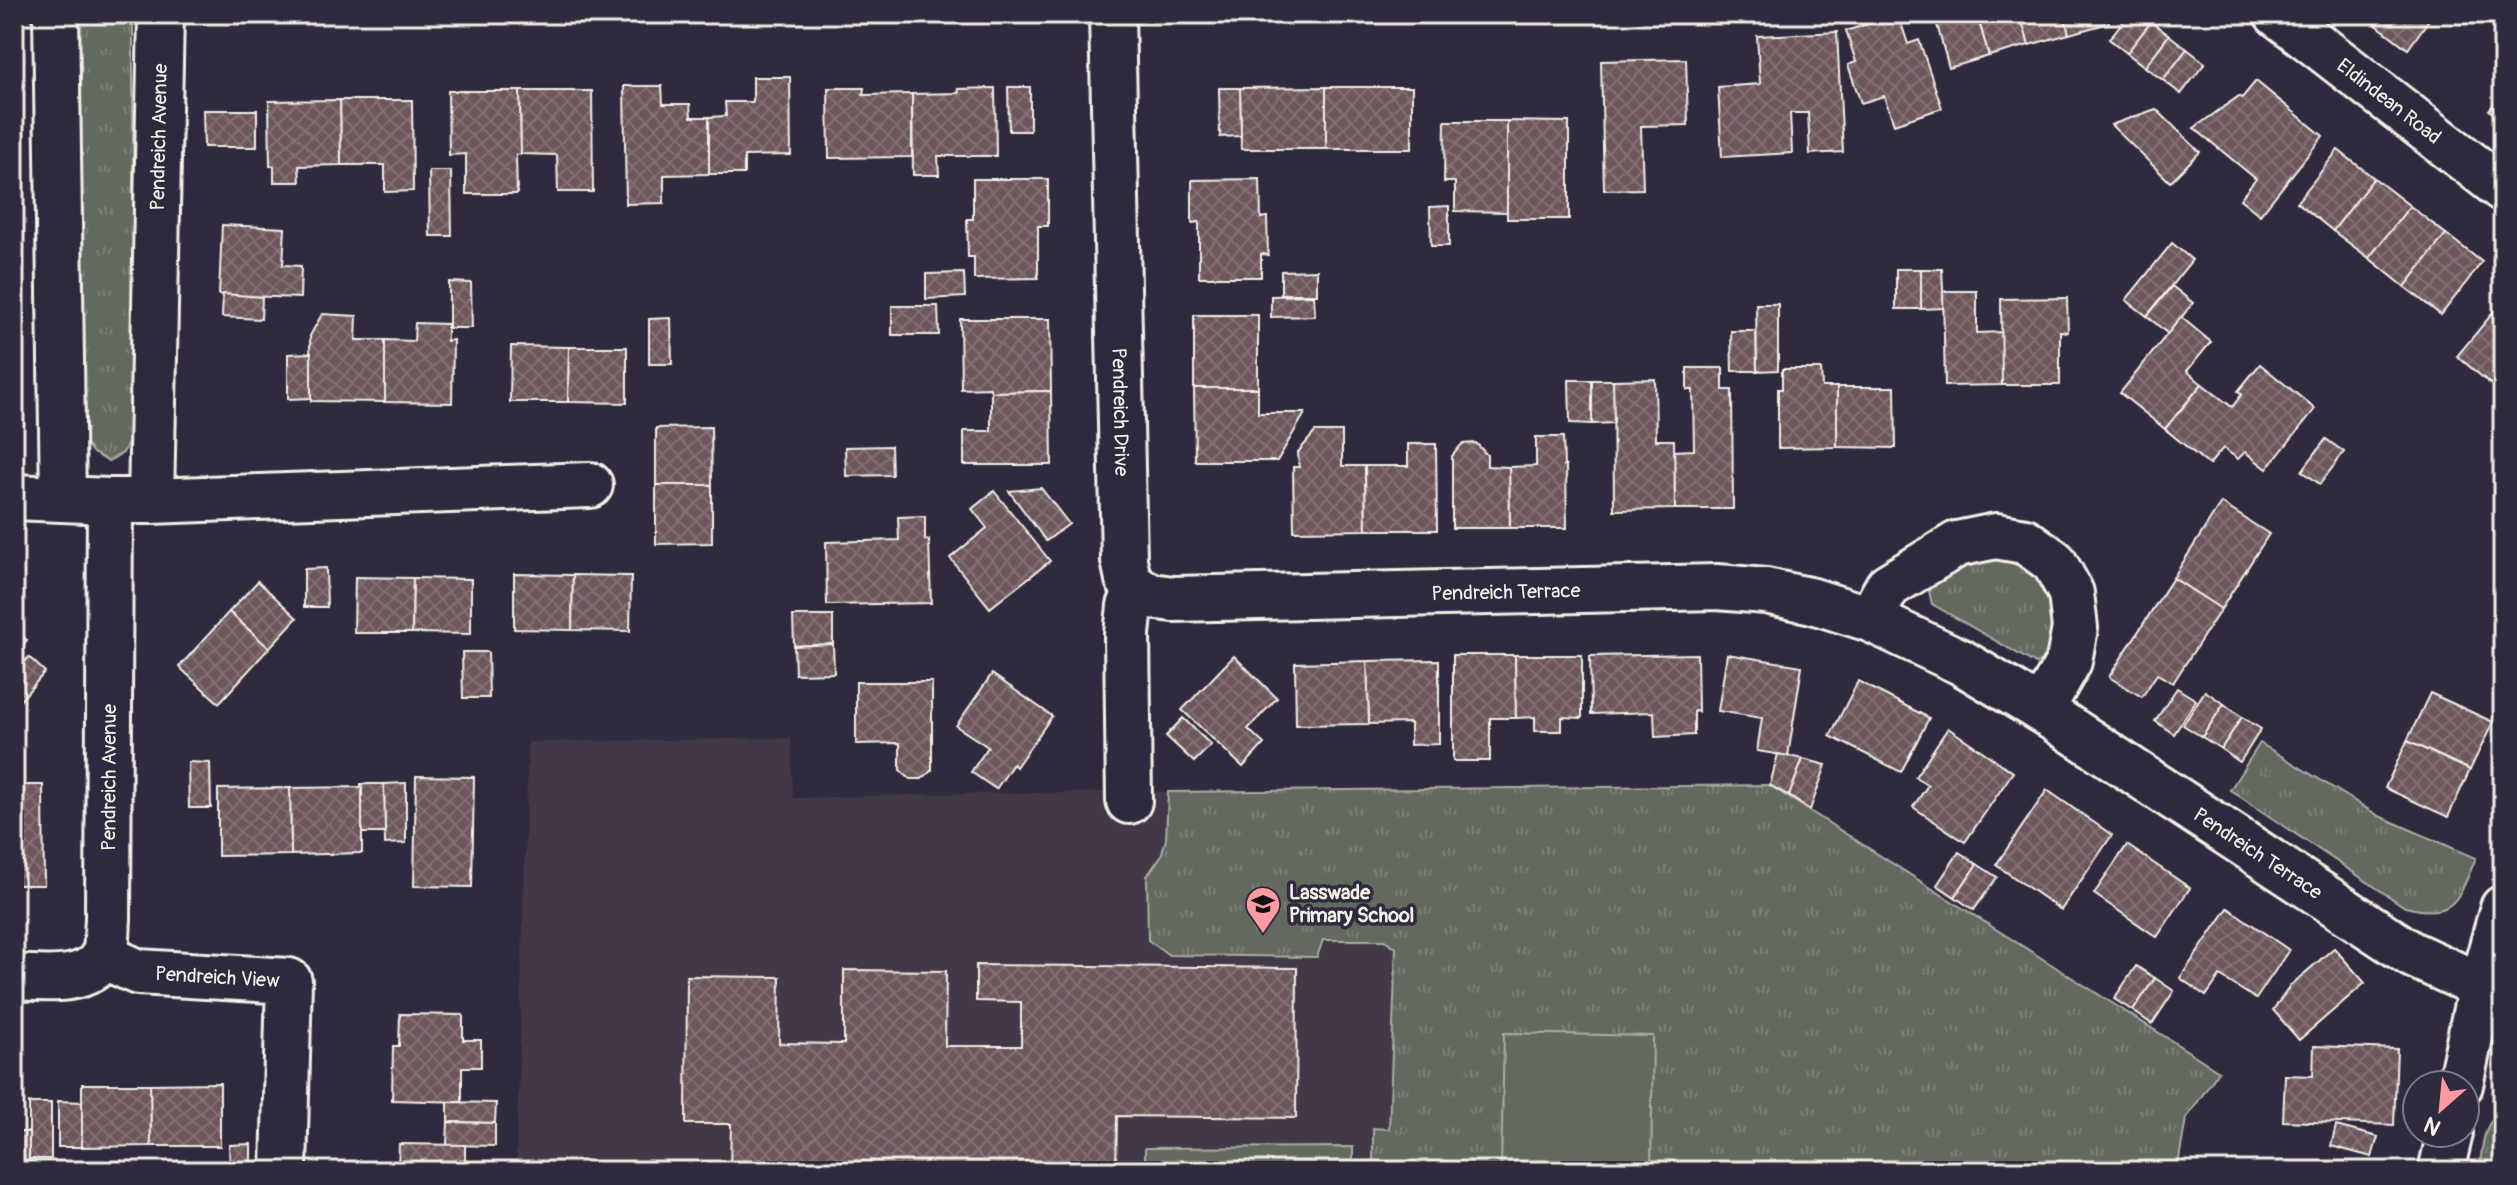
<svg xmlns="http://www.w3.org/2000/svg" width="2517" height="1185" font-family="Pangolin,sans-serif">
	<style>
		.built { fill: #423846 }
		.grass { fill: url(#grass-tufts); stroke: #abaea4; stroke-width: 2 }
		.pitch { fill: #626b5f; stroke: #abaea4; stroke-width: 2 }
		.building { fill: url(#building-cross-hatch); stroke: #f4f1e8; stroke-width: 2 }
		.lines { fill: none; stroke-linecap: round; stroke-linejoin: round }
		.minor-casing { stroke: #f4f1e8; stroke-width: 50 }
		.minor { stroke: #2f2a3d; stroke-width: 44 }
		.labels { text-anchor: middle; dominant-baseline: central; stroke-width: 7; stroke-linejoin: round; paint-order: stroke }
		.street-label { font-size: 20px; fill: #f4f1e8; stroke: #2f2a3d }
		.poi-label { font-size: 20px; font-weight: bold; fill: #f4f1e8; stroke: #2f2a3d; text-anchor: start }
	</style>
	<defs>
		<pattern id="grass-tufts" width="24" height="20" patternUnits="userSpaceOnUse" patternTransform="scale(2)"><rect width="24" height="20" fill="#626b5f"/><path d="M3 7l-1-3M5 7V3M7 7l1-3M15 17l-1-3M17 17v-4M19 17l1-3" fill="none" stroke="#798176"/></pattern>
		<pattern id="building-cross-hatch" width="8" height="8" patternUnits="userSpaceOnUse" patternTransform="scale(2)"><rect width="8" height="8" fill="#6d575b"/><path d="M0 0l8 8M0 8l8-8" fill="none" stroke="#827073"/></pattern>
	</defs>
	<rect width="100%" height="100%" fill="#2f2a3d"/>
	<filter id="ink" filterUnits="userSpaceOnUse"><feTurbulence type="fractalNoise" baseFrequency=".0125" numOctaves="2"/><feDisplacementMap in="SourceGraphic" scale="16" xChannelSelector="R" yChannelSelector="G"/><feConvolveMatrix kernelMatrix="1 2 1 2 8 2 1 2 1" color-interpolation-filters="sRGB"/></filter>
	<g filter="url(#ink)">
		<polygon class="built" points="791,738 793,798 946,794 1769,785 2219,1071 2186,1119 2177,1171 516,1171 528,742"/>
		<g class="grass">
			<polygon points="80,21 133,21 133,433 123,453 108,461 93,453 81,438"/>
			<path d="M1993 559C2026 564 2059 583 2058 620 2058 632 2050 647 2047 658L2036 664 1932 604 1929 591C1942 564 1966 566 1993 559Z"/>
			<path d="M2260 743 2379 816 2476 858C2458 899 2455 920 2405 907L2230 790Z"/>
			<polygon points="1769,785 2219,1071 2186,1119 2177,1171 1373,1171 1373,1128 1389,1129 1396,948 1385,940 1323,940 1317,957 1169,955 1148,940 1147,876 1161,856 1166,839 1168,792"/>
			<path d="M2503 1113V1171H2479C2482 1153 2482 1118 2503 1113Z"/>
		</g>
		<g class="pitch">
			<polygon points="1504,1033 1653,1036 1651,1171 1501,1171"/>
			<polygon points="1353,1147 1353,1171 1145,1171 1145,1148"/>
		</g>
		<g class="building">
			<polygon points="1898,14 1908,44 1919,40 1942,108 1894,124 1884,96 1861,103 1848,65 1856,62 1846,31"/>
			<polygon points="1934,14 1977,14 1989,56 1949,68"/>
			<polygon points="1977,14 2020,14 2029,45 1989,56"/>
			<polygon points="2020,14 2064,14 2069,34 2029,45"/>
			<polygon points="2064,14 2107,14 2109,23 2069,34"/>
			<polygon points="2129,14 2141,14 2151,22 2127,53 2109,39"/>
			<polygon points="2362,14 2433,14 2408,49"/>
			<polygon points="2151,22 2169,35 2145,67 2127,53"/>
			<polygon points="1837,32 1843,152 1810,154 1808,113 1790,113 1792,153 1722,157 1718,87 1760,84 1757,36"/>
			<polygon points="2169,35 2187,49 2163,80 2145,67"/>
			<polygon points="2187,49 2205,63 2181,94 2163,80"/>
			<polygon points="1686,59 1688,125 1641,126 1643,189 1604,190 1601,61"/>
			<polygon points="753,77 790,77 791,155 744,156 744,174 709,174 709,117 726,116 725,102 753,102"/>
			<polygon points="2256,81 2323,136 2260,215 2240,199 2256,179 2194,128 2239,96 2242,98"/>
			<polygon points="624,86 662,86 663,104 690,104 691,117 709,117 709,174 664,175 664,203 626,204"/>
			<polygon points="1008,87 1030,87 1030,131 1009,131"/>
			<polygon points="1326,87 1326,149 1241,149 1240,88"/>
			<rect x="1326" y="87" width="86" height="62"/>
			<polygon points="828,88 864,88 863,95 912,94 912,157 829,158"/>
			<polygon points="995,88 996,156 938,156 939,175 913,175 912,94 959,93 958,89"/>
			<polygon points="1219,88 1240,88 1241,136 1220,137"/>
			<polygon points="448,91 520,91 521,154 516,155 517,194 466,194 466,154 449,155"/>
			<polygon points="520,91 592,91 593,192 558,192 557,155 521,154"/>
			<polygon points="2503,93 2503,122 2489,110"/>
			<polygon points="340,100 412,100 413,191 385,192 385,165 341,165"/>
			<polygon points="340,100 341,165 299,166 300,182 274,182 274,166 270,166 269,101"/>
			<polygon points="2156,109 2200,152 2170,182 2111,125"/>
			<polygon points="203,110 257,110 257,147 204,147"/>
			<polygon points="1445,121 1507,121 1507,212 1455,211 1455,182 1444,182"/>
			<polygon points="1507,121 1569,122 1569,219 1507,219"/>
			<polygon points="2338,150 2374,178 2333,231 2297,202"/>
			<polygon points="429,171 451,171 452,236 430,236"/>
			<polygon points="2374,178 2410,206 2369,258 2333,231"/>
			<polygon points="973,179 1048,179 1048,226 1038,226 1038,278 974,279 974,257 968,257 967,219 973,219"/>
			<polygon points="1260,179 1261,218 1267,217 1268,255 1261,254 1261,277 1199,277 1199,222 1192,223 1192,180"/>
			<polygon points="1449,206 1449,246 1431,246 1430,207"/>
			<polygon points="2410,206 2446,234 2405,287 2369,258"/>
			<polygon points="222,225 285,228 283,265 301,266 300,298 219,295"/>
			<polygon points="2446,234 2482,262 2441,315 2405,287"/>
			<polygon points="2172,243 2192,260 2147,316 2126,300"/>
			<rect x="1896" y="269" width="25" height="40"/>
			<polygon points="1921,269 1942,269 1944,308 1921,309"/>
			<polygon points="1317,270 1317,294 1281,294 1281,271"/>
			<polygon points="964,273 965,297 926,299 926,274"/>
			<polygon points="449,282 471,283 472,328 449,328"/>
			<polygon points="2172,286 2193,303 2168,334 2147,316"/>
			<polygon points="1943,291 1977,291 1977,333 2002,332 2002,385 1945,386"/>
			<polygon points="223,294 262,297 261,319 222,317"/>
			<polygon points="1314,295 1315,316 1271,317 1271,296"/>
			<polygon points="2067,298 2068,332 2060,331 2060,385 2002,385 2001,299"/>
			<polygon points="2501,303 2503,384 2498,390 2457,356"/>
			<polygon points="1756,304 1778,304 1778,370 1757,371"/>
			<polygon points="892,306 938,306 939,335 892,335"/>
			<polygon points="322,314 357,316 356,340 385,340 385,402 311,401 310,336"/>
			<rect x="1194" y="315" width="64" height="73"/>
			<polygon points="2181,317 2211,342 2187,371 2202,384 2165,429 2120,393"/>
			<polygon points="671,318 672,364 649,364 649,319"/>
			<polygon points="960,319 1050,319 1051,391 991,392 990,388 961,389"/>
			<polygon points="415,323 447,324 447,341 453,340 452,403 385,402 385,340 414,341"/>
			<polygon points="1731,331 1756,331 1757,371 1732,371"/>
			<polygon points="511,346 569,347 568,402 510,402"/>
			<polygon points="569,347 627,347 627,403 568,402"/>
			<polygon points="311,353 311,398 288,399 288,354"/>
			<polygon points="2260,364 2315,409 2267,469 2245,452 2238,459 2223,448 2209,465 2165,429 2202,384 2232,407 2242,394 2238,391"/>
			<polygon points="1687,368 1723,368 1723,390 1732,390 1733,509 1675,509 1674,451 1694,450 1693,390 1687,390"/>
			<polygon points="1782,369 1821,369 1822,387 1837,387 1837,447 1778,448 1778,389 1782,389"/>
			<polygon points="1655,379 1656,440 1674,440 1675,509 1614,510 1613,380"/>
			<polygon points="1569,380 1592,380 1592,424 1570,423"/>
			<polygon points="1592,380 1613,380 1614,423 1592,424"/>
			<polygon points="1837,387 1895,387 1896,448 1837,447"/>
			<polygon points="1194,388 1258,388 1258,413 1305,413 1277,461 1195,461"/>
			<polygon points="1051,391 1052,465 964,465 964,431 991,431 991,392"/>
			<polygon points="711,427 712,485 656,485 656,428"/>
			<polygon points="1315,432 1342,432 1342,466 1365,466 1366,530 1294,531 1293,467 1299,467 1298,452"/>
			<polygon points="1536,437 1563,437 1564,466 1566,466 1567,528 1510,528 1509,467 1536,466"/>
			<polygon points="2326,439 2344,452 2320,484 2302,471"/>
			<polygon points="1476,443 1487,455 1487,466 1509,467 1510,528 1452,528 1452,456 1462,444"/>
			<polygon points="1408,444 1436,444 1437,530 1366,530 1365,466 1408,466"/>
			<polygon points="891,446 892,475 846,476 845,447"/>
			<polygon points="656,485 712,485 712,543 656,544"/>
			<polygon points="1041,488 1069,524 1046,541 1009,491"/>
			<polygon points="994,491 1050,561 990,608 950,558 987,528 972,509"/>
			<polygon points="2221,503 2269,534 2221,609 2173,578"/>
			<polygon points="925,516 925,540 929,540 931,603 827,605 826,542 899,540 898,517"/>
			<polygon points="326,568 327,607 304,607 304,569"/>
			<polygon points="514,574 573,575 572,630 514,629"/>
			<polygon points="573,575 631,576 630,631 572,630"/>
			<polygon points="355,577 413,578 412,633 354,633"/>
			<polygon points="413,578 471,579 471,634 412,633"/>
			<polygon points="2173,578 2221,609 2173,683 2157,674 2142,697 2109,677"/>
			<polygon points="258,581 297,618 269,648 229,612"/>
			<polygon points="229,612 269,648 219,703 179,667"/>
			<polygon points="793,616 833,616 833,644 794,646"/>
			<polygon points="14,629 27,640 14,655"/>
			<polygon points="833,644 834,673 795,674 794,646"/>
			<polygon points="462,652 488,652 489,698 463,698"/>
			<polygon points="1697,654 1698,712 1694,711 1694,735 1655,737 1654,712 1591,714 1590,656"/>
			<polygon points="1727,654 1802,666 1788,756 1757,751 1762,718 1718,711"/>
			<polygon points="1453,655 1515,655 1516,718 1490,718 1490,761 1453,761"/>
			<polygon points="1515,655 1582,655 1582,718 1562,717 1562,731 1535,731 1535,717 1516,718"/>
			<polygon points="1234,656 1277,698 1248,729 1264,744 1243,767 1182,710"/>
			<polygon points="29,657 45,672 20,701 14,695 14,674"/>
			<polygon points="1439,660 1439,744 1410,745 1410,723 1369,724 1367,661"/>
			<polygon points="1367,661 1369,724 1296,725 1295,663"/>
			<polygon points="992,674 1052,716 1016,767 1013,764 996,789 971,772 988,747 956,726"/>
			<polygon points="1858,681 1929,718 1901,772 1830,736"/>
			<polygon points="856,682 932,682 932,770 922,779 910,779 900,770 900,743 856,744"/>
			<polygon points="2177,688 2196,700 2174,734 2155,721"/>
			<polygon points="2205,691 2224,704 2202,737 2183,725"/>
			<polygon points="2430,693 2493,722 2470,770 2407,741"/>
			<polygon points="2224,704 2242,717 2221,749 2202,737"/>
			<polygon points="2242,717 2261,729 2240,762 2221,749"/>
			<polygon points="1183,718 1211,745 1194,762 1166,736"/>
			<polygon points="1948,728 2013,772 1965,842 1913,807 1928,785 1915,777"/>
			<polygon points="2407,741 2470,770 2448,817 2385,788"/>
			<polygon points="1778,754 1803,759 1789,796 1770,785"/>
			<polygon points="1803,759 1826,765 1810,810 1789,796"/>
			<polygon points="188,762 210,763 211,808 189,808"/>
			<polygon points="416,776 474,777 472,887 414,886"/>
			<polygon points="406,783 406,843 385,844 384,784"/>
			<polygon points="361,784 384,784 385,833 362,833"/>
			<polygon points="14,785 43,785 44,885 14,885"/>
			<polygon points="362,787 362,853 291,855 290,788"/>
			<polygon points="290,788 291,855 218,856 218,789"/>
			<polygon points="2047,790 2112,835 2061,910 1996,865"/>
			<polygon points="2127,845 2190,888 2157,937 2094,894"/>
			<polygon points="1959,852 1977,864 1955,897 1937,885"/>
			<polygon points="1977,864 1997,877 1974,910 1955,897"/>
			<polygon points="2228,908 2289,950 2256,999 2220,976 2206,996 2180,978"/>
			<polygon points="2334,948 2365,983 2299,1040 2273,1010 2291,985"/>
			<polygon points="976,965 1297,968 1296,1118 1117,1116 1116,1171 730,1171 731,1124 686,1124 687,976 780,977 779,1043 844,1044 844,970 946,971 945,1046 1021,1046 1021,1002 976,1001"/>
			<polygon points="2136,966 2155,978 2133,1011 2114,999"/>
			<polygon points="2155,978 2174,991 2152,1024 2133,1011"/>
			<polygon points="400,1014 463,1015 463,1040 481,1040 481,1067 462,1067 462,1102 392,1100 393,1046 399,1046"/>
			<polygon points="2314,1046 2397,1049 2394,1125 2283,1121 2285,1075 2313,1076"/>
			<polygon points="220,1083 220,1146 151,1146 150,1084"/>
			<polygon points="82,1084 150,1084 151,1146 82,1147"/>
			<polygon points="58,1101 82,1102 82,1147 58,1147"/>
			<polygon points="448,1102 496,1103 495,1123 448,1122"/>
			<rect x="29" y="1103" width="22" height="56"/>
			<polygon points="448,1122 495,1123 495,1146 447,1145"/>
			<polygon points="2336,1126 2378,1137 2372,1157 2331,1146"/>
			<rect x="14" y="1132" width="15" height="39"/>
			<polygon points="251,1144 251,1171 230,1171 229,1145"/>
			<polygon points="399,1144 465,1145 465,1171 387,1171 398,1169"/>
		</g>
		<g class="lines">
			<g class="minor-casing">
				<g id="minor">
					<polyline points="56,14 63,499"/>
					<path id="s1" d="M1112 14 1124 560 1128 579 1138 589 1130 606 1127 634 1129 801"/>
					<path id="s2" d="M2277 14 2503 189"/>
					<polyline points="14,497 110,501 151,501 590,485"/>
					<path id="s3" d="M151 501 161 14"/>
					<path id="s4" d="M1138 589 1151 596 1173 599 1717 587 1766 591 1813 601 1870 619 1961 662 2041 710 2411 954 2481 986"/>
					<polyline points="1870,619 1888,586 1957,544 1996,536 2025,541 2054,562 2071,593 2075,628 2069,661 2041,710"/>
					<path id="s5" d="M103 956 138 972 289 981 284 1171"/>
					<path id="s6" d="M14 977C41 978 86 985 103 957 108 948 107 929 108 919L110 501"/>
					<polyline points="2460,1085 2481,986 2503,908"/>
					<polyline points="2441,1171 2450,1133"/>
				</g>
			</g>
			<use href="#minor" class="minor"/>
		</g>
	</g>
	<defs>
		<g id="school-pin" transform="scale(1.8)"><path d="M0 17L-7.5 6A9.5 9.5 0 1 1 7.5 6Z" fill="#ff9aa2" stroke="#2f2a3d"/><path d="M0-5L7-2L0 1L-7-2ZM-4 1L0 2.5L4 1V4Q0 6-4 4Z" fill="#111"/></g>
	</defs>
	<g fill-rule="evenodd">
		<use href="#school-pin" x="1263" y="904"/>
	</g>
	<g class="labels">
		<g class="street-label">
			<text stroke="none"><textPath href="#s2" startOffset="142">Eldindean Road</textPath></text>
			<text stroke="none"><textPath href="#s3" startOffset="364">Pendreich Avenue</textPath></text>
			<text stroke="none"><textPath href="#s1" startOffset="398">Pendreich Drive</textPath></text>
			<text stroke="none"><textPath href="#s4" startOffset="370">Pendreich Terrace</textPath></text>
			<text stroke="none"><textPath href="#s6" startOffset="276">Pendreich Avenue</textPath></text>
			<text stroke="none"><textPath href="#s4" startOffset="1192">Pendreich Terrace</textPath></text>
			<text stroke="none"><textPath href="#s5" startOffset="118">Pendreich View</textPath></text>
		</g>
		<g class="poi-label">
			<text x="1289" y="892">Lasswade<tspan x="1289" dy="23">Primary School</tspan></text>
		</g>
	</g>
	<rect width="2517" height="1185" fill="none" stroke="#2f2a3d" stroke-width="48"/>
	<rect x="24" y="24" width="2469" height="1137" fill="none" stroke="#f4f1e8" stroke-width="3" filter="url(#ink)"/>
	<g transform="translate(2441 1109) rotate(207)"><circle r="38" fill="#2f2a3d" stroke="#7e7a81" stroke-width="2"/>
	<path d="M0-6L14 30L0 20L-14 30Z" fill="#ff9aa2"/>
	<text y="-12" font-size="22" font-weight="bold" text-anchor="middle" fill="#f4f1e8">N</text>
	</g>
</svg>
